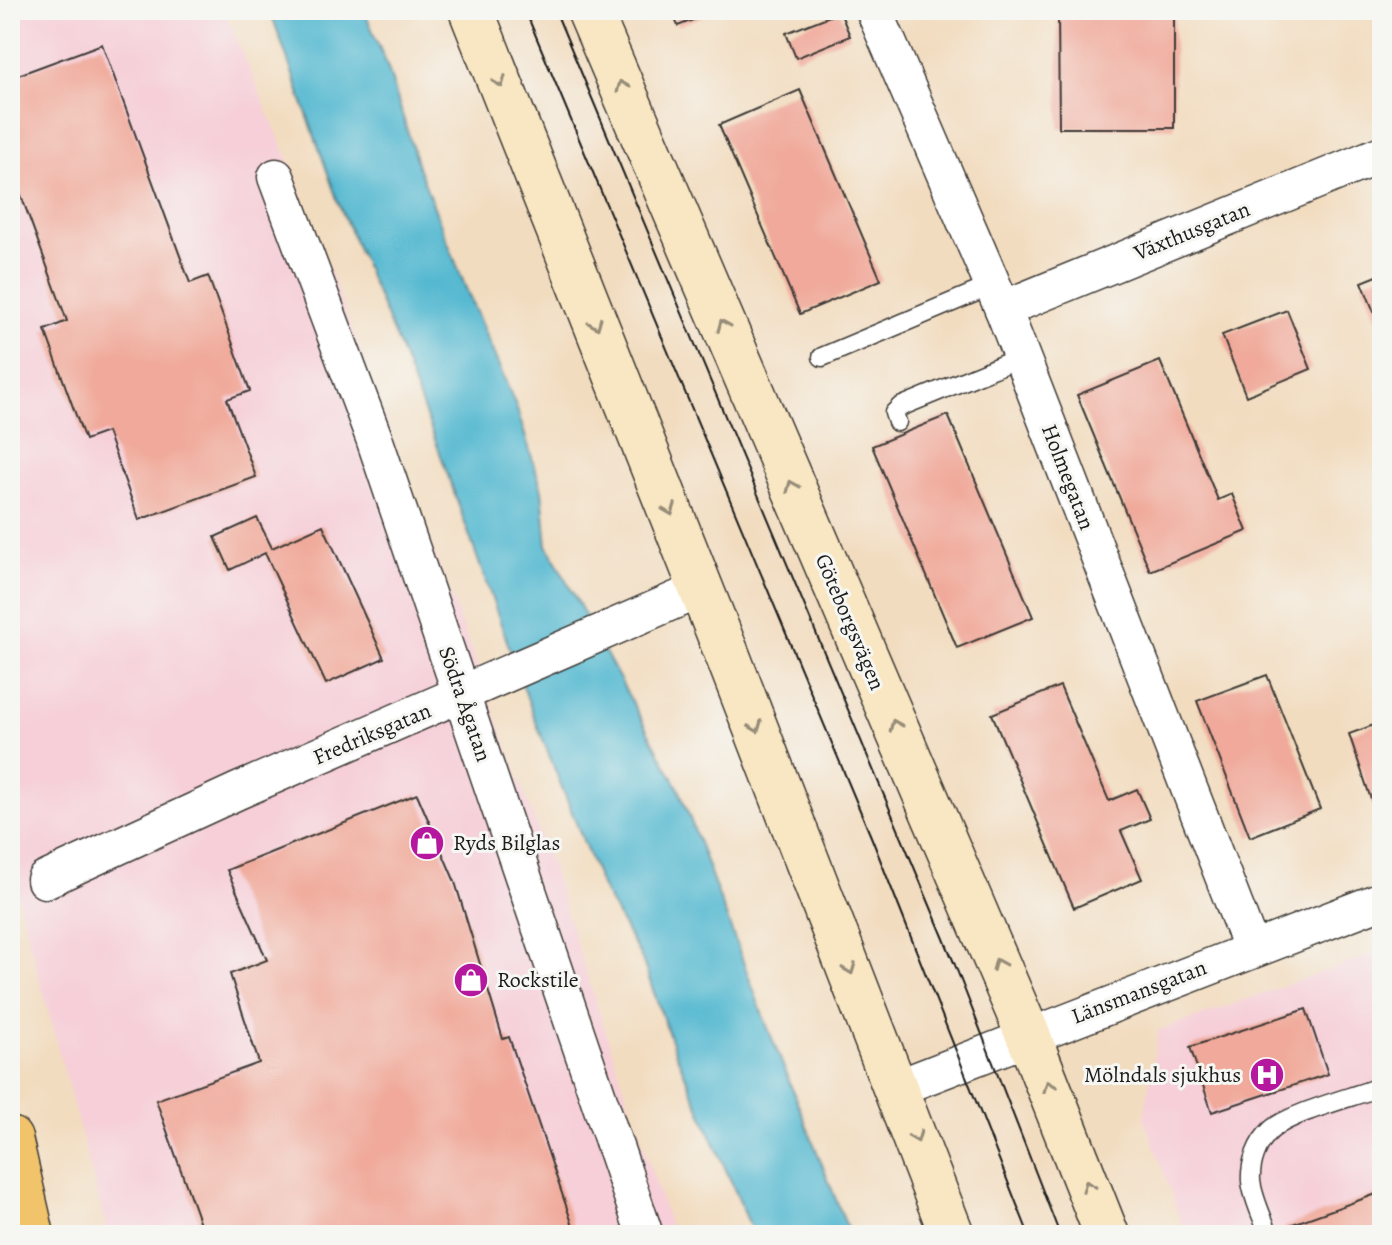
<svg xmlns="http://www.w3.org/2000/svg" width="1392" height="1245" font-family="Alegreya,serif">
	<style>
		.built { fill: #f6cfd8 }
		.water { fill: #52b8d0; stroke: #376a76; stroke-width: 2 }
		.building { fill: #f0a99a }
		.lines { fill: none; stroke-linecap: round; stroke-linejoin: round }
		.lane-casing { stroke: #3c3934; stroke-width: 21 }
		.street-casing { stroke: #3c3934; stroke-width: 39 }
		.secondary-casing { stroke: #3c3934; stroke-width: 47 }
		.highway-casing { stroke: #3c3934; stroke-width: 47 }
		.lane { stroke: #fff; stroke-width: 18 }
		.street { stroke: #fff; stroke-width: 36 }
		.secondary { stroke: #f9e7c3; stroke-width: 44 }
		.highway { stroke: #f1c36a; stroke-width: 44 }
		.tram { stroke: #1c1c1c; stroke-width: 2 }
		.oneway { stroke: #968c78 }
		.labels { text-anchor: middle; dominant-baseline: central; stroke-width: 6; stroke-linejoin: round; paint-order: stroke }
		.street-label { font-size: 22px; fill: #1c1c1c; stroke: #f6f6f2 }
		.poi-label { font-size: 22px; fill: #1c1c1c; stroke: #f6f6f2; text-anchor: start }
	</style>
	<rect width="100%" height="100%" fill="#f6f6f2"/>
	<filter id="ink" filterUnits="userSpaceOnUse"><feTurbulence type="fractalNoise" baseFrequency=".0125" numOctaves="2"/><feDisplacementMap in="SourceGraphic" scale="16" xChannelSelector="R" yChannelSelector="G"/><feConvolveMatrix kernelMatrix="1 2 1 2 8 2 1 2 1" color-interpolation-filters="sRGB"/></filter>
	<filter id="wash" filterUnits="userSpaceOnUse"><feTurbulence type="fractalNoise" baseFrequency=".006" numOctaves="4" result="noise"/><feDisplacementMap in="SourceGraphic" scale="32" xChannelSelector="R" yChannelSelector="G"/><feGaussianBlur stdDeviation="1.8" result="paint"/><feColorMatrix in="noise" values="0 0 0 0 0 0 0 0 0 0 0 0 0 0 0 0 0 1.4 0 .05"/><feComposite in="paint" operator="in"/></filter>
	<g filter="url(#wash)">
		<rect width="100%" height="100%" fill="#f2dcbf"/>
		<g class="built">
			<polygon points="10,10 224,10 292,168 546,851 673,1235 108,1235 10,869"/>
			<polygon points="1382,951 1382,1235 1186,1235 1144,1118 1158,1031"/>
		</g>
		<polygon class="water" points="270,10 364,10 388,68 419,169 469,296 516,406 542,490 547,545 679,789 764,1018 850,1235 754,1235 674,1049 642,959 602,888 534,717 440,453 400,349 338,202"/>
		<g id="blocks">
			<g class="building">
				<polygon points="671,10 718,10 678,26"/>
				<polygon points="1058,11 1174,11 1174,128 1059,128"/>
				<polygon points="840,12 850,36 796,58 786,33"/>
				<polygon points="102,44 190,283 208,276 250,391 227,399 256,477 139,520 107,432 85,440 45,330 67,321 10,165 10,78"/>
				<polygon points="800,90 881,280 800,314 719,125"/>
				<polygon points="1382,274 1382,332 1362,282"/>
				<polygon points="1287,310 1311,369 1246,396 1222,335"/>
				<polygon points="1160,361 1218,500 1232,494 1247,531 1150,571 1077,395"/>
				<polygon points="948,415 1033,617 957,648 872,446"/>
				<polygon points="257,518 272,548 323,525 384,658 326,684 265,553 230,570 215,537"/>
				<polygon points="1267,675 1320,809 1250,837 1197,701"/>
				<polygon points="1060,686 1109,801 1137,789 1150,819 1121,831 1142,879 1074,908 992,714"/>
				<polygon points="1382,722 1382,812 1376,814 1349,734"/>
				<polygon points="417,794 455,882 503,1039 509,1037 576,1235 204,1235 156,1100 259,1063 230,974 267,960 227,870"/>
				<polygon points="1306,1009 1328,1074 1212,1112 1190,1047"/>
				<polygon points="1382,1192 1382,1235 1287,1235 1284,1227"/>
			</g>
		</g>
	</g>
	<g filter="url(#ink)">
		<use href="#blocks" fill-opacity="0" stroke="#3c3934" stroke-width="2"/>
		<g class="lines">
			<g class="lane-casing">
				<g id="lane">
					<polyline points="822,357 993,285"/>
					<polyline points="897,422 894,413 900,407 1021,357"/>
					<path d="M1269 1235C1263 1218 1253 1199 1251 1181 1250 1163 1257 1143 1271 1130 1292 1112 1354 1097 1382 1086"/>
				</g>
			</g>
			<g class="street-casing">
				<g id="street">
					<polyline points="874,10 1003,309 1251,948"/>
					<polyline points="276,177 374,438 645,1235"/>
					<polyline points="1003,309 1382,154"/>
					<polyline points="45,880 238,791 701,589"/>
					<polyline points="897,1088 1382,900"/>
				</g>
			</g>
			<g class="secondary-casing">
				<g id="secondary">
					<polyline points="471,10 727,654 952,1235"/>
					<polyline points="589,10 1028,1035 1107,1235"/>
				</g>
			</g>
			<g class="highway-casing">
				<polyline id="highway" points="10,1139 32,1235"/>
			</g>
			<use href="#lane" class="lane"/>
			<use href="#street" class="street"/>
			<use href="#secondary" class="secondary"/>
			<use href="#highway" class="highway"/>
			<g class="tram">
				<polyline points="525,10 872,839 1029,1235"/>
				<polyline points="555,10 955,965 1060,1235"/>
			</g>
		</g>
		<defs><path id="oneway-chevron" d="M-2-3.5L2.5 0L-2 3.5" fill="none" stroke-width="1.6" stroke-linecap="round" stroke-linejoin="round" transform="scale(2)"/></defs>
		<g class="oneway">
			<use href="#oneway-chevron" transform="translate(500 82) rotate(68)"/>
			<use href="#oneway-chevron" transform="translate(622 86) rotate(-113)"/>
			<use href="#oneway-chevron" transform="translate(596 324) rotate(68)"/>
			<use href="#oneway-chevron" transform="translate(723 325) rotate(-113)"/>
			<use href="#oneway-chevron" transform="translate(792 486) rotate(-113)"/>
			<use href="#oneway-chevron" transform="translate(670 510) rotate(69)"/>
			<use href="#oneway-chevron" transform="translate(895 725) rotate(-113)"/>
			<use href="#oneway-chevron" transform="translate(756 727) rotate(69)"/>
			<use href="#oneway-chevron" transform="translate(998 964) rotate(-113)"/>
			<use href="#oneway-chevron" transform="translate(850 969) rotate(69)"/>
			<use href="#oneway-chevron" transform="translate(1049 1086) rotate(-111)"/>
			<use href="#oneway-chevron" transform="translate(916 1137) rotate(69)"/>
			<use href="#oneway-chevron" transform="translate(1088 1186) rotate(-111)"/>
		</g>
	</g>
	<defs>
		<g id="shop-disc" transform="scale(1.8)"><circle r="9.5" fill="#b5179e" stroke="#f6f6f2"/><path d="M-5-2.5h2.3a2.7 3.5 0 0 1 5.4 0H5L5.5 6h-11ZM-1.5-2.5h3a1.5 2.3 0 0 0-3 0Z" fill="#fff"/></g>
		<g id="hospital-disc" transform="scale(1.8)"><circle r="9.5" fill="#b5179e" stroke="#f6f6f2"/><path d="M-5-5h3v3.5h4V-5h3V5h-3V1.5h-4V5h-3Z" fill="#fff"/></g>
	</defs>
	<g fill-rule="evenodd">
		<use href="#shop-disc" x="427" y="843"/>
		<use href="#shop-disc" x="471" y="980"/>
		<use href="#hospital-disc" x="1267" y="1075"/>
	</g>
	<g class="labels">
		<g class="street-label">
			<text transform="translate(1192 231) rotate(-22)">Växthusgatan</text>
			<text transform="translate(1068 477) rotate(69)">Holmegatan</text>
			<text transform="translate(850 622) rotate(67)">Göteborgsvägen</text>
			<text transform="translate(465 704) rotate(71)">Södra Ågatan</text>
			<text transform="translate(372 734) rotate(-23)">Fredriksgatan</text>
			<text transform="translate(1139 992) rotate(-21)">Länsmansgatan</text>
		</g>
		<g class="poi-label">
			<text x="453" y="843">Ryds Bilglas</text>
			<text x="497" y="980">Rockstile</text>
			<text x="1241" y="1075" text-anchor="end">Mölndals sjukhus</text>
		</g>
	</g>
	<rect width="1392" height="1245" fill="none" stroke="#f6f6f2" stroke-width="40"/>
</svg>
